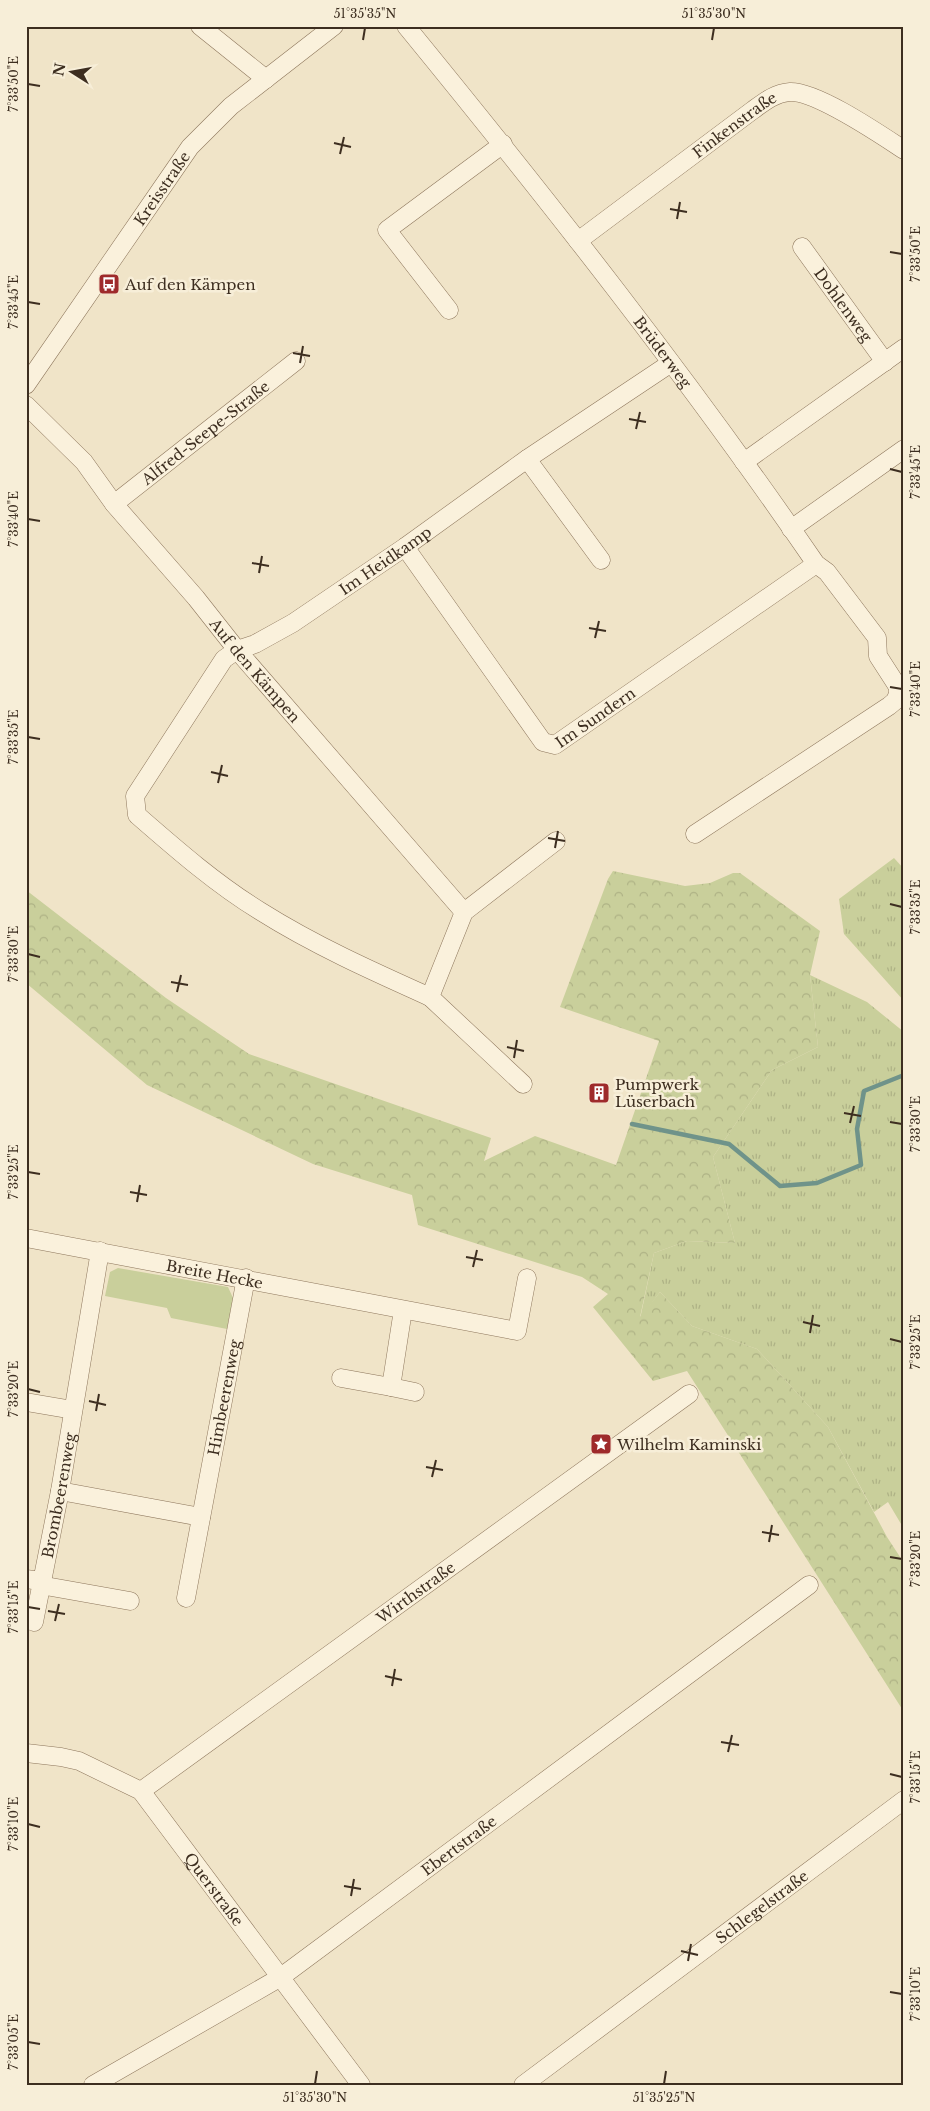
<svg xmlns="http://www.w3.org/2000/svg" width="930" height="2111" font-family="'Libre Baskerville',serif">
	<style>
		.grass { fill: url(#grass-tufts) }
		.forest { fill: url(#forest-crowns) }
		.park { fill: #c9cf9b }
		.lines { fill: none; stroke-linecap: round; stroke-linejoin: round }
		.stream { stroke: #6f938a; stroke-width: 4.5 }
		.minor-casing { stroke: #8d765c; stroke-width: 19 }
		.minor { stroke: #faf1dc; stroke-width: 18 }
		.ticks { fill: none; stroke: #3d2e20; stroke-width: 2 }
		.labels { text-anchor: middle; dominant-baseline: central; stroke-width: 5; stroke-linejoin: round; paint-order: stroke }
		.street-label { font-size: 15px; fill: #3d2e20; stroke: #f7eed8 }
		.poi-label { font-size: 15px; fill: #3d2e20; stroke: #f7eed8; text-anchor: start }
		.neatline { fill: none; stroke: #3d2e20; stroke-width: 2 }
		.ticks-label { font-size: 12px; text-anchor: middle; fill: #3d2e20 }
	</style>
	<defs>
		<pattern id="grass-tufts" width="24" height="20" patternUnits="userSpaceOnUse" patternTransform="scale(1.25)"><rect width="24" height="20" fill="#c9cf9b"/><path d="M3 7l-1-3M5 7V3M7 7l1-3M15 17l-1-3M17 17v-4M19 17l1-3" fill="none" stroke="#aeb285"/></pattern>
		<pattern id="forest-crowns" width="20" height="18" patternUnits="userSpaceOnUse" patternTransform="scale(1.25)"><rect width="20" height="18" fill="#c9cf9b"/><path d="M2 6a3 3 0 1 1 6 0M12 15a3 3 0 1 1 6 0" fill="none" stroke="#aeb285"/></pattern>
	</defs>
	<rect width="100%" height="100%" fill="#f0e4c8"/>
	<g class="grass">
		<polygon points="894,858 904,869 904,1001 844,934 839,899"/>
		<polygon points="810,975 867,1002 904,1032 904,1529 888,1502 874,1512 828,1427 757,1349 692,1326 660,1292 640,1319 654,1253 687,1241 735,1243 713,1157 772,1070 818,1047"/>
	</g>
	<polygon class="forest" points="613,871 685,886 710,883 733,873 740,873 820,931 810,975 818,1047 772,1070 713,1157 735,1243 687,1241 654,1253 640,1317 660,1292 692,1326 757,1349 828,1427 887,1537 904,1563 904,1712 687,1371 653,1381 593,1307 608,1294 582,1277 418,1225 412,1195 313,1164 147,1085 26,983 26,890 166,998 249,1054 491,1138 484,1161 535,1136 616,1165 659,1041 560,1007 608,879"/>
	<polygon class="park" points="118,1268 228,1287 233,1298 227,1329 171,1318 167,1308 105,1296 110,1272"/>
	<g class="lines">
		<polyline class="stream" points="632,1124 729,1144 780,1186 817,1183 861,1165 857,1129 864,1091 904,1075"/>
		<g class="minor-casing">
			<g id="minor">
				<polyline points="200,26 266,79"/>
				<path id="s1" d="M406 26C549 201 689 379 816 564L827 572 877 638 878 656 898 687V694L895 701 889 706 695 834"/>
				<path id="s2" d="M578 241 753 110C764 102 775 93 790 92 817 91 881 135 904 150"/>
				<path id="s3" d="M802 247 885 362"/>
				<polyline points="449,310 387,230 503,144"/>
				<path id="s4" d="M26 385 190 147 231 106 334 26"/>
				<path id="s5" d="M26 405 84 462 114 504 196 598 237 650 464 912"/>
				<polyline points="527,459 601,560"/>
				<polyline points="744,462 904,348"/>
				<path id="s6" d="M114 504 296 361"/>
				<polyline points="791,529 904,449"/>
				<path id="s7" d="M405 547 543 742 555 745 816 564"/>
				<path id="s8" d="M430 997C372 971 314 945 260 911 216 884 176 849 137 815L135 796 224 659 237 650 255 644 293 623 405 547 527 459 671 363"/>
				<polyline points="523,1084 430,997 464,912 556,841"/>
				<path id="s9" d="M26 1238 517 1331 527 1278"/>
				<polyline points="403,1310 391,1387 415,1392"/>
				<polyline points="341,1378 391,1387"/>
				<polyline points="26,1402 73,1410"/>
				<polyline points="60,1491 201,1517"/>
				<polyline points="26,1579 41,1581"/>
				<polyline points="40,1585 130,1601"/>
				<path id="s10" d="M186 1598 246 1278"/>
				<path id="s11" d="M34 1622 60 1491 100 1251"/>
				<path id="s12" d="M26 1753 61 1757 79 1761 141 1791 361 2085"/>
				<path id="s13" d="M141 1791 689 1394"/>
				<path id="s14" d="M93 2085 281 1977 809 1585"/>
				<path id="s15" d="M523 2085 904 1800"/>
			</g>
		</g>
		<use href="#minor" class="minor"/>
	</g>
	<path class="ticks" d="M363 40 365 28M712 40 714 28M28 84 40 86M334 143 351 147M340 154 344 137M670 209 687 212M677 219 680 202M890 252 902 254M28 302 40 304M293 353 310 356M300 363 303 346M629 419 646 422M636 429 640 412M890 469 902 472M28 519 40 521M252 563 269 566M259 573 262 556M589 628 606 631M595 638 599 621M890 687 902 689M28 737 40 739M211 772 228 776M218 783 222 765M548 838 565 841M555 848 558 831M890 904 902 907M28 954 40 957M171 982 188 985M177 992 181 975M507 1047 524 1051M514 1058 517 1040M844 1113 861 1116M890 1122 902 1124M850 1123 854 1106M28 1172 40 1174M130 1192 147 1195M137 1202 140 1185M466 1257 483 1260M473 1267 477 1250M803 1322 820 1326M810 1333 813 1315M890 1339 902 1342M28 1389 40 1392M89 1401 106 1405M96 1411 99 1394M426 1467 443 1470M432 1477 436 1460M762 1532 779 1535M769 1542 772 1525M890 1557 902 1559M28 1607 40 1609M48 1611 65 1614M55 1621 59 1604M385 1676 402 1680M392 1686 395 1669M721 1742 739 1745M728 1752 732 1735M890 1774 902 1777M28 1824 40 1827M344 1886 361 1889M351 1896 354 1879M681 1951 698 1955M688 1961 691 1944M890 1992 902 1994M28 2042 40 2044M315 2084 317 2071M664 2084 666 2071"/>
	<defs>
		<g id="bus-square" transform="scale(1.125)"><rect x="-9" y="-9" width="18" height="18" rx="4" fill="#9e2a2b" stroke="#f7eed8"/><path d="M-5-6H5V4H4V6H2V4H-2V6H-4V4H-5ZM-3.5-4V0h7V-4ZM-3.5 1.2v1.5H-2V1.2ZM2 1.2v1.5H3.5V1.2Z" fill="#fff"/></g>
		<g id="building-square" transform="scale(1.125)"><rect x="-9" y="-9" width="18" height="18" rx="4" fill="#9e2a2b" stroke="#f7eed8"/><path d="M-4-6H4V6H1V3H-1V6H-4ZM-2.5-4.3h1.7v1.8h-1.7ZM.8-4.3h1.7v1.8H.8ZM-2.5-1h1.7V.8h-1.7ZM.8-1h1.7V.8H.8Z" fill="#fff"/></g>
		<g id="sight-square" transform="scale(1.125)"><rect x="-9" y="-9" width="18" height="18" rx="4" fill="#9e2a2b" stroke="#f7eed8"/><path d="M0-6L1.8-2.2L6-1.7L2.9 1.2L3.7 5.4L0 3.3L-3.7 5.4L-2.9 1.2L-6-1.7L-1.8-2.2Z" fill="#fff"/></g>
	</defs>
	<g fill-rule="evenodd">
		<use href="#bus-square" x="109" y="284"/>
		<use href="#building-square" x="599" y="1093"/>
		<use href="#sight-square" x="601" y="1444"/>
	</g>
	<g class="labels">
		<g class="street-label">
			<text stroke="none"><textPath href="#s2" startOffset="195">Finkenstraße</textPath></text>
			<text stroke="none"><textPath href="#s4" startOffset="239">Kreisstraße</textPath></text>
			<text stroke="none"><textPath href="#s3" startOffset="71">Dohlenweg</textPath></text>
			<text stroke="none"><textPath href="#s1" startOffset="415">Brüderweg</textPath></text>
			<text stroke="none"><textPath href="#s6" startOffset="116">Alfred-Seepe-Straße</textPath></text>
			<text stroke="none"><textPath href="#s8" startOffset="719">Im Heidkamp</textPath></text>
			<text stroke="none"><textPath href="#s5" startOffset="351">Auf den Kämpen</textPath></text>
			<text stroke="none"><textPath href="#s7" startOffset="300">Im Sundern</textPath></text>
			<text stroke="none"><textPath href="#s9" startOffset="192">Breite Hecke</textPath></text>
			<text stroke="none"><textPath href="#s10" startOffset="204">Himbeerenweg</textPath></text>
			<text stroke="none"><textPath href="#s11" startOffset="129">Brombeerenweg</textPath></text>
			<text stroke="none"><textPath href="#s13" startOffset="339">Wirthstraße</textPath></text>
			<text stroke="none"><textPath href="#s14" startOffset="438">Ebertstraße</textPath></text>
			<text stroke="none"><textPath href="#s12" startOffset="245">Querstraße</textPath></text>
			<text stroke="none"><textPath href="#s15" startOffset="298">Schlegelstraße</textPath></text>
		</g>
		<g class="poi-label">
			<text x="125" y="284">Auf den Kämpen</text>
			<text x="615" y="1084">Pumpwerk<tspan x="615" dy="17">Lüserbach</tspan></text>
			<text x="617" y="1444">Wilhelm Kaminski</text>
		</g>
	</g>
	<rect width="930" height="2111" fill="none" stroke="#f7eed8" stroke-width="55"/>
	<g transform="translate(72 72) rotate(281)" stroke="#f7eed8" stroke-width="4" paint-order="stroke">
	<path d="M0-4L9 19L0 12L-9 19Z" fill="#3d2e20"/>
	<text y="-8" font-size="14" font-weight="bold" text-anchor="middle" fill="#3d2e20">N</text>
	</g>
	<rect x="28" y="28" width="874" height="2056" class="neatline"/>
	<g class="ticks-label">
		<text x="365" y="18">51°35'35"N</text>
		<text x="714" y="18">51°35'30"N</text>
		<text transform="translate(14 84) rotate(-90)" y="4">7°33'50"E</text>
		<text transform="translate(916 254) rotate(-90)" y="4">7°33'50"E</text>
		<text transform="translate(14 302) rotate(-90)" y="4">7°33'45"E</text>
		<text transform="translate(916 472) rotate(-90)" y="4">7°33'45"E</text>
		<text transform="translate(14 519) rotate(-90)" y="4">7°33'40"E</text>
		<text transform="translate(916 689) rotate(-90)" y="4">7°33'40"E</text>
		<text transform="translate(14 737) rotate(-90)" y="4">7°33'35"E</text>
		<text transform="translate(916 907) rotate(-90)" y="4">7°33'35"E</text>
		<text transform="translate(14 954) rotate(-90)" y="4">7°33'30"E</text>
		<text transform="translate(916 1124) rotate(-90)" y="4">7°33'30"E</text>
		<text transform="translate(14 1172) rotate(-90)" y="4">7°33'25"E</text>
		<text transform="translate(916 1342) rotate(-90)" y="4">7°33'25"E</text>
		<text transform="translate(14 1389) rotate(-90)" y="4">7°33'20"E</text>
		<text transform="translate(916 1559) rotate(-90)" y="4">7°33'20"E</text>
		<text transform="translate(14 1607) rotate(-90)" y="4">7°33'15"E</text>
		<text transform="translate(916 1777) rotate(-90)" y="4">7°33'15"E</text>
		<text transform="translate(14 1824) rotate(-90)" y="4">7°33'10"E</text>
		<text transform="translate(916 1994) rotate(-90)" y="4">7°33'10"E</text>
		<text transform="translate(14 2042) rotate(-90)" y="4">7°33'05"E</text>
		<text x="315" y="2102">51°35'30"N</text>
		<text x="664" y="2102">51°35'25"N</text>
	</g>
</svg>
